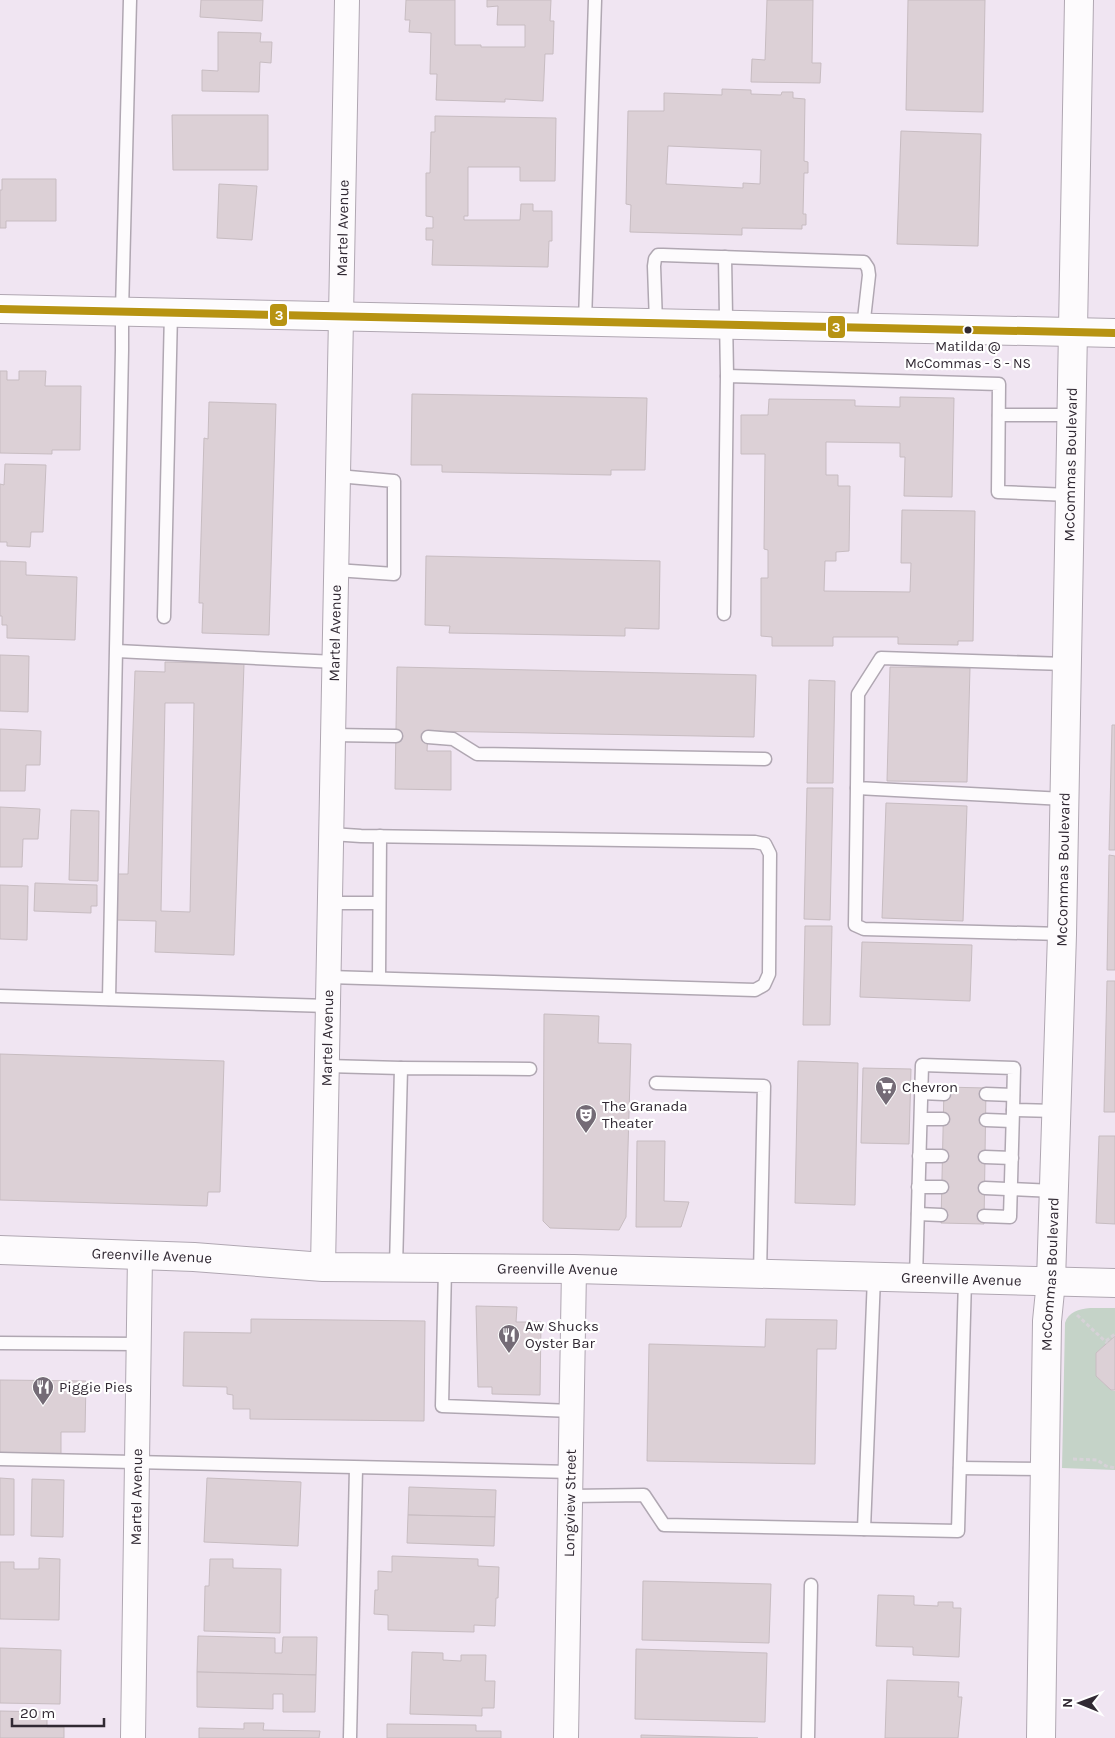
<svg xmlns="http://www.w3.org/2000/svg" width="1115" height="1738" font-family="Karla,sans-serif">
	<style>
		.green { fill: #c5d3c8 }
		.building { fill: #dcd0d6; stroke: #c7bcc1; fill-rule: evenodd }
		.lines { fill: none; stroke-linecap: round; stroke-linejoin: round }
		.lane-casing { stroke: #b0a7b2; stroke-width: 15 }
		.street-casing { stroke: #b0a7b2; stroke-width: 26 }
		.secondary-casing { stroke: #b0a7b2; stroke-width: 30 }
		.path { stroke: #d6d2d7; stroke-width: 3; stroke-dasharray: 4 2.5; stroke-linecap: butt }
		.lane { stroke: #fdfbfd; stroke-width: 12 }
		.street { stroke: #fdfbfd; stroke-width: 24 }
		.secondary { stroke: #fdfbfd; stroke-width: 28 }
		.bus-1-casing { stroke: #fff; stroke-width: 11 }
		.bus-1 { stroke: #b79312; stroke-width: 8 }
		.bus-dot { fill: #312933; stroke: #fff; stroke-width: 2 }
		.labels { text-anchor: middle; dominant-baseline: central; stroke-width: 4.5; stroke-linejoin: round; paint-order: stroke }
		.bus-label { font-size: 14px; fill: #312933; stroke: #fff }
		.street-label { font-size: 15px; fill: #312933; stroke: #fff }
		.poi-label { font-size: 15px; fill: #312933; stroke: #fff; text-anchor: start }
		.line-badge { stroke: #fff; stroke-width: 2 }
		.badge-label { font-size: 14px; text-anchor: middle; font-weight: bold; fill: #fff }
	</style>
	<rect width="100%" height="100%" fill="#f0e5f2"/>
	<path class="green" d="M1090 1308H1115V1336L1096 1353V1376L1111 1390 1115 1391V1470L1062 1468 1065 1323C1068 1312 1079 1309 1090 1308Z"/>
	<g class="building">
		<polygon points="201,0 263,0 262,21 200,17"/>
		<polygon points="406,0 455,0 455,45 481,45 481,47 525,47 525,25 497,25 498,6 487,7 487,0 551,0 550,21 554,21 553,54 545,54 543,101 505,99 505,102 436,100 437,74 430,74 431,33 409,32 410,20 405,20"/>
		<polygon points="767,0 813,0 812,63 821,63 820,83 751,82 752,59 765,60"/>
		<polygon points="908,0 985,0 983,112 906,110"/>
		<polygon points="218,32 261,33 260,42 272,42 271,63 260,62 259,92 202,91 202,70 218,71"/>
		<path d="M722 89 751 90V94L781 95 782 92H793V98L805 99 804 161 808 162V173H804L803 214H806V225H802V229L742 228V235L630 232 631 205 626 204 628 111H664V93L722 95ZM668 146 761 150 760 184 743 183V188L666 184Z"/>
		<polygon points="172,115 268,115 268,170 173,170"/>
		<polygon points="435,116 556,118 555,181 520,181 520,167 468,167 468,216 464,216 464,220 520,220 521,204 533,204 533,211 552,211 552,241 549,241 548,267 432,265 433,240 426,240 426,228 433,228 433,217 426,216 426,173 430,173 431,132 435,132"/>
		<polygon points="901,131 981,134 978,246 897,244"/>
		<polygon points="2,179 56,179 56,221 6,221 6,228 0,228 0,190 2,190"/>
		<polygon points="219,184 257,186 252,240 217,238"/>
		<polygon points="0,371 7,371 7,380 19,380 19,371 46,371 45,386 81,386 80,450 52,450 52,454 0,453"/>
		<polygon points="412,394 647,398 645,470 611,470 611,475 442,472 442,465 411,465"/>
		<polygon points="900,397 954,398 952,497 904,496 905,457 900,457 900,443 826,442 826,475 838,475 838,486 850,486 849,551 836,552 836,561 825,561 824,591 910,592 911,563 901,563 902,510 975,511 973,641 958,641 958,645 898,644 898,637 833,637 833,646 772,646 772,637 761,636 761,578 768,578 768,550 764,549 765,454 741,454 741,415 768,415 769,399 855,400 855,406 900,407"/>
		<polygon points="209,402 276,404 269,635 202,633 203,603 199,603 204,438 208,439"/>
		<polygon points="5,464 46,465 43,532 31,532 30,547 7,546 7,542 0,542 0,484 4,485"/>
		<polygon points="426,556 660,561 659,629 625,628 625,636 449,633 450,626 425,625"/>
		<polygon points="0,561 26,562 26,575 77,577 75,640 7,638 7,625 2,625 2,616 0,616"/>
		<polygon points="0,655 29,656 28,712 0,711"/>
		<path d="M165 662 244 664 234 955 155 952 156 921 115 920 116 874H128L135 671 165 672ZM165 703H194L190 912 161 911Z"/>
		<polygon points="397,667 756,675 754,737 428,731 427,751 451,751 451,790 395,789"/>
		<polygon points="890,667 970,668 967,782 887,781"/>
		<polygon points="809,680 835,681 833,783 807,783"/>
		<polygon points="1112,725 1115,725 1115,850 1109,850"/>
		<polygon points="0,729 41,731 40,765 26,765 25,791 0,791"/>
		<polygon points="807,788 833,788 830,920 804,919"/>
		<polygon points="886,803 967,806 963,921 882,918"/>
		<polygon points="0,807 40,809 38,839 23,839 22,867 0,867"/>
		<polygon points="71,810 99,811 98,881 69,880"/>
		<polygon points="1109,855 1115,856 1115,970 1107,970"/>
		<polygon points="35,883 97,885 97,906 91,906 91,913 34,911"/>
		<polygon points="0,885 28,886 27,940 0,939"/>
		<polygon points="805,926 832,926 830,1025 803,1025"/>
		<polygon points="862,942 972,945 970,1001 860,997"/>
		<polygon points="1107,981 1115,981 1115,1112 1104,1112"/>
		<polygon points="544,1014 599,1016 598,1043 631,1044 626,1217 619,1230 550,1228 543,1221"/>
		<polygon points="0,1054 224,1061 220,1192 208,1192 207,1206 0,1200"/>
		<polygon points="798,1061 858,1063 855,1205 795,1203"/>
		<polygon points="863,1068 911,1069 909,1144 861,1143"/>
		<polygon points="944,1087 986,1088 984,1224 941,1223"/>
		<polygon points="1099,1136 1115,1136 1115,1224 1096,1223"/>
		<polygon points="637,1141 665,1141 664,1201 689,1202 681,1227 636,1227"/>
		<polygon points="476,1306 517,1307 516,1322 541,1322 540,1395 492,1394 492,1387 478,1387"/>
		<polygon points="251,1319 425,1321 424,1421 250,1419 250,1409 233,1409 233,1395 227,1394 227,1387 183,1386 184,1332 251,1333"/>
		<polygon points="766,1319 837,1320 836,1349 817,1349 815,1464 647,1461 649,1344 765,1347"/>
		<polygon points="1115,1336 1115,1390 1111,1390 1096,1376 1096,1353"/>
		<polygon points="0,1380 86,1381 85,1432 61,1432 61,1455 0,1455"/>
		<polygon points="0,1478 14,1479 14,1535 0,1535"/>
		<polygon points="207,1478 301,1482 298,1546 204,1542"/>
		<polygon points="32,1479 64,1480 63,1537 31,1536"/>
		<polygon points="409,1487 496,1490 495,1517 408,1515"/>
		<polygon points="408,1515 495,1517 494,1546 407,1543"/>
		<polygon points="392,1556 478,1559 478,1566 499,1567 498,1598 496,1598 495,1626 474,1625 474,1632 388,1630 388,1615 374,1614 375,1590 378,1590 378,1571 392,1572"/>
		<polygon points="39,1558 60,1559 59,1620 0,1619 0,1562 14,1562 14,1569 39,1569"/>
		<polygon points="210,1559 233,1559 233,1568 281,1569 280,1633 204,1631 205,1586 209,1586"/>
		<polygon points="643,1581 771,1584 769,1643 642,1640"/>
		<polygon points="878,1595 914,1596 914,1605 938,1606 938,1602 953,1602 953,1608 961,1608 959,1657 913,1655 913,1647 876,1646"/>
		<polygon points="198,1636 275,1638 275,1653 282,1653 283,1637 317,1637 316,1675 197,1672"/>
		<polygon points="0,1648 61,1650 60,1704 0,1703"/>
		<polygon points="636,1649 767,1653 765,1722 635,1719"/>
		<polygon points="412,1652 443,1653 443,1660 461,1661 461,1655 486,1655 485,1681 495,1681 494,1708 482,1708 482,1716 410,1714"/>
		<polygon points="197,1672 316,1675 315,1712 283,1712 283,1694 273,1694 273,1709 197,1707"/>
		<polygon points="887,1680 959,1682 958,1697 962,1697 958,1738 885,1738"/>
		<polygon points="0,1711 47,1712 47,1727 64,1727 64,1738 0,1738"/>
		<polygon points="244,1723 264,1723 263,1730 320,1731 319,1738 199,1738 199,1728 244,1729"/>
		<polygon points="387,1724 476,1725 476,1731 501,1731 501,1738 387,1738"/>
		<polygon points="641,1735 758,1738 641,1738"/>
	</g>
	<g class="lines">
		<g class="lane-casing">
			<g id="lane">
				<polyline points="725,257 727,376"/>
				<polyline points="585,322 595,0"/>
				<polyline points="656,323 654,266 655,259 658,255 663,255 864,262 868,268 869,275 863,328"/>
				<polyline points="999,415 1071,415"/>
				<polyline points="336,570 394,574 394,481 338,476"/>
				<polyline points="724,614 727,376 999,384 998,492 1069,495"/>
				<polyline points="164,617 171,312"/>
				<polyline points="117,651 335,662"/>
				<polyline points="333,735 396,736"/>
				<polyline points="428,737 453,739 477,754 765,759"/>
				<polyline points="857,788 855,925 864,929 1062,934"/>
				<polyline points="1064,799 857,788 858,694 881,658 1066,664"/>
				<polyline points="330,903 379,903"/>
				<polyline points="329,977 755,990 764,985 769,974 770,854 765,844 755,842 361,836 331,834"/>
				<polyline points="379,977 380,836"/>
				<polyline points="0,996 328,1006"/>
				<polyline points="109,999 122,350 122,311 130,0"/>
				<polyline points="327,1066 401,1068"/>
				<polyline points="656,1083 764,1086 760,1274"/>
				<polyline points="921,1093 944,1094"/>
				<polyline points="986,1094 1013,1095"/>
				<polyline points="921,1119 943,1119"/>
				<polyline points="986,1120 1012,1121"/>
				<polyline points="919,1156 942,1156"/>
				<polyline points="985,1157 1012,1158"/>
				<polyline points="918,1187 942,1187"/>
				<polyline points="985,1188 1054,1191"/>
				<polyline points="918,1214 941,1215"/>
				<polyline points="984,1216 1010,1217 1013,1110"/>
				<polyline points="396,1267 401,1068 530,1069"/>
				<polyline points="445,1268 442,1406 572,1411"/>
				<polyline points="916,1278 922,1065 1014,1068 1013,1110 1056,1111"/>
				<polyline points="0,1343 139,1344"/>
				<polyline points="0,1459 572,1472"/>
				<polyline points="960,1468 1045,1469"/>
				<polyline points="571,1496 644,1495 664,1525 958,1531 965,1279"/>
				<polyline points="864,1529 874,1277"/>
				<polyline points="350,1738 356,1468"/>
				<polyline points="808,1738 811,1585"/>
			</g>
		</g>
		<g class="street-casing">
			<g id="street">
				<path id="s1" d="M323 1267 347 0"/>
				<path id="s2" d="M133 1738 140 1255"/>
				<path id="s3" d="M566 1738 574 1269"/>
			</g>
		</g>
		<g class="secondary-casing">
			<g id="secondary">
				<polyline points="0,309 1115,333"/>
				<path id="s4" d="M0 1250 194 1257 323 1267 574 1269 1115 1283"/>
				<path id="s5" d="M1041 1738 1047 1321 1051 1281 1062 934 1079 0"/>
			</g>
		</g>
		<g class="path">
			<polyline points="1077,1315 1107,1343"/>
			<polyline points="1106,1341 1115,1334"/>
			<polyline points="1073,1459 1097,1460 1106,1466 1115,1468"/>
		</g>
		<use href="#lane" class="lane"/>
		<use href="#street" class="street"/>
		<use href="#secondary" class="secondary"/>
		<g class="bus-1-casing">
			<polyline id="bus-1" points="0,309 1115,333"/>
		</g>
		<use href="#bus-1" class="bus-1"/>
	</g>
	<defs>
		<g id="supermarket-pin" transform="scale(1.125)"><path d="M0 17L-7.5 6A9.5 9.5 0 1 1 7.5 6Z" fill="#746b76" stroke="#fff"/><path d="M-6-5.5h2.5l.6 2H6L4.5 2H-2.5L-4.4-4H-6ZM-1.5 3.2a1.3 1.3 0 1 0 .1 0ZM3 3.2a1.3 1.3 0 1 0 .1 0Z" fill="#fff"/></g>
		<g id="theatre-pin" transform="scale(1.125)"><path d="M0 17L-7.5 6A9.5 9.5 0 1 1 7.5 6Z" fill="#746b76" stroke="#fff"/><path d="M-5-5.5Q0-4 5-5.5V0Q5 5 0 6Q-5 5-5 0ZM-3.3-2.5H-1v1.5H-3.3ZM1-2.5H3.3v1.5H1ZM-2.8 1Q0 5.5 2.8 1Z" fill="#fff"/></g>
		<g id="restaurant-pin" transform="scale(1.125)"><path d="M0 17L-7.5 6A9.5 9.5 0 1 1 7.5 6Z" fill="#746b76" stroke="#fff"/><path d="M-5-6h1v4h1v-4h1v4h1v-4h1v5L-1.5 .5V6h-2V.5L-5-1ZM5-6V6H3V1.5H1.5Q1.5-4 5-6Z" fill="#fff"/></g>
	</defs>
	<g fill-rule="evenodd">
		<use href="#supermarket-pin" x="886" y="1087"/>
		<use href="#theatre-pin" x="586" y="1115"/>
		<use href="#restaurant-pin" x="509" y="1335"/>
		<use href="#restaurant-pin" x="43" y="1387"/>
	</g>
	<circle class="bus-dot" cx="968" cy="330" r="4.5"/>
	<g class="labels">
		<g class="bus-label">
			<text x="968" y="346">Matilda @<tspan x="968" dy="17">McCommas - S - NS</tspan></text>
		</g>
		<g class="street-label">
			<text stroke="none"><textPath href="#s1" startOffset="1039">Martel Avenue</textPath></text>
			<text stroke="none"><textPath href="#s5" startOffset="1274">McCommas Boulevard</textPath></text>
			<text stroke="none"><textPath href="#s1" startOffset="634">Martel Avenue</textPath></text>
			<text stroke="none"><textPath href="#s5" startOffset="869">McCommas Boulevard</textPath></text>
			<text stroke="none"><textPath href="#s1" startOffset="229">Martel Avenue</textPath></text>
			<text stroke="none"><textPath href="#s4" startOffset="152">Greenville Avenue</textPath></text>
			<text stroke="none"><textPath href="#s4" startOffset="558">Greenville Avenue</textPath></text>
			<text stroke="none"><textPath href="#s5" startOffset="464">McCommas Boulevard</textPath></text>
			<text stroke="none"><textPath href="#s4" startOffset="962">Greenville Avenue</textPath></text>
			<text stroke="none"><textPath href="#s2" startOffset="241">Martel Avenue</textPath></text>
			<text stroke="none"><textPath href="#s3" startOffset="235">Longview Street</textPath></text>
		</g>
		<g class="poi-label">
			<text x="902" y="1087">Chevron</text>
			<text x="602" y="1106">The Granada<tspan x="602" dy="17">Theater</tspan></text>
			<text x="525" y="1326">Aw Shucks<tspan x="525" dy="17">Oyster Bar</tspan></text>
			<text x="59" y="1387">Piggie Pies</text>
		</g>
	</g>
	<g class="line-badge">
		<rect x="269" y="303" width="19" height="24" rx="5" fill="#b79312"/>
		<rect x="827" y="315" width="19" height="24" rx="5" fill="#b79312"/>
	</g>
	<g class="badge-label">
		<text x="279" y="320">3</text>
		<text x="836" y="332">3</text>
	</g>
	<g transform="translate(1080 1703) rotate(271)" stroke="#ffffff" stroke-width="4" paint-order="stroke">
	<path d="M0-4L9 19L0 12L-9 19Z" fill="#312933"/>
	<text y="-8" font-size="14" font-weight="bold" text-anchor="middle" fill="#312933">N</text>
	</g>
	<path d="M12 1718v8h92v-8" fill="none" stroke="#312933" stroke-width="2.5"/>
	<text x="20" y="1718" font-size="15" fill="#312933" stroke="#ffffff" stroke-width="4" paint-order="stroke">20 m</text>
</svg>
